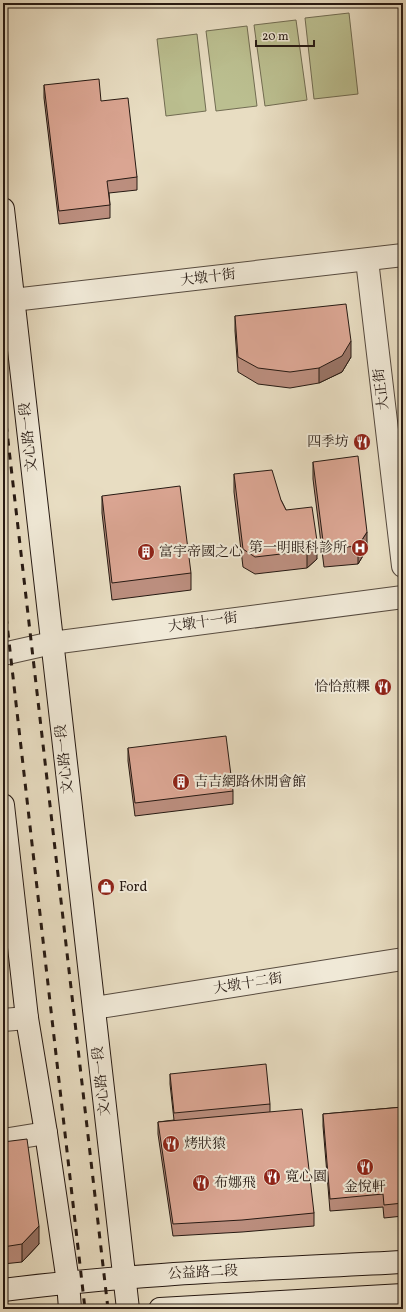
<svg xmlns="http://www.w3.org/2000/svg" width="406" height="1312" font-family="Vollkorn,'Noto Serif TC',serif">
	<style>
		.green { fill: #bbbf90; stroke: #716c52 }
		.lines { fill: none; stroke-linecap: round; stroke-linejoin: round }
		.street-casing { stroke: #574b3f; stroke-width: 24 }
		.secondary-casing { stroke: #271a13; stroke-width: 24 }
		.street { stroke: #f0e9d7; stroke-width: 22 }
		.secondary { stroke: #f0e9d7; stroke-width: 22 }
		.rail { stroke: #271a13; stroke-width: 3; stroke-dasharray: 7 7; stroke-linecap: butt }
		.wall { fill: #bb8e7e; stroke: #271a13 }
		.shaded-wall { fill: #997466; stroke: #271a13 }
		.building { fill: #daa592; stroke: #271a13 }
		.labels { text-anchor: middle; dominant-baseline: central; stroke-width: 4; stroke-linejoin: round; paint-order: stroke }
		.street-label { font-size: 14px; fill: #271a13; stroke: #f0e9d7 }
		.poi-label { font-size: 14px; fill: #271a13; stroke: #f0e9d7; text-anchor: start }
	</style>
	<rect width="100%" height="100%" fill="#e8ddc2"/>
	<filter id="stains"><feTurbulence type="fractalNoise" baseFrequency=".005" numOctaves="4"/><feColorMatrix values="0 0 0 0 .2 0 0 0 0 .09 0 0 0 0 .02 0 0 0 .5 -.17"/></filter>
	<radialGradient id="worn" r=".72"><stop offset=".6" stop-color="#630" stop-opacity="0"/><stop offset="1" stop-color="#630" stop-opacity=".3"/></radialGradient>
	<g class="green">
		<polygon points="349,13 358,94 314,99 305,18"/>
		<polygon points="296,20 307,100 265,106 254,25"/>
		<polygon points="247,26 257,106 216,111 206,31"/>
		<polygon points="197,34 206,111 166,116 157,39"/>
	</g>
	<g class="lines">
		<g class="street-casing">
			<g id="street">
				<polyline points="367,260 403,566"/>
				<polyline points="13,300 403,255"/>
				<polyline points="3,654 52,643 403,597"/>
				<polyline points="94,1008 403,959"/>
				<polyline points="3,1020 27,1018"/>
				<polyline points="3,1140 46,1133"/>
			</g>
		</g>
		<g class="secondary-casing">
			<g id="secondary">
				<polyline points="3,209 128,1309"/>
				<polyline points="3,805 27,1018 46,1133 68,1282 70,1309"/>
				<path d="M3 1290C136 1273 270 1269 403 1262"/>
				<polyline points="160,1309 403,1295"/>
			</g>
		</g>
		<use href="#street" class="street"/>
		<use href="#secondary" class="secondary"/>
		<g class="rail">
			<polyline points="3,397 108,1309"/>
			<polyline points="3,589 85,1309"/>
		</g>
	</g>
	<g class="wall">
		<polygon points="44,85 101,101 137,177 137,190 109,193 110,205 110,218 59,224 44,98"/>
		<polygon points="235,316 351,357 342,372 319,383 290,388 258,384 238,372 235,331"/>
		<polygon points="313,462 367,549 358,564 324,567 313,479"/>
		<polygon points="234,474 281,500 286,510 317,559 307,568 255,574 243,567 234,492"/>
		<polygon points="102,496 191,573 191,590 112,600 102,513"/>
		<polygon points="128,748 233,791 233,804 135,816 128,761"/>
		<polygon points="170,1074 270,1104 270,1112 314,1213 314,1226 242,1232 173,1236 158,1134 158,1122 174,1120 170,1084"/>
		<polygon points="403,1107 403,1216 384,1218 383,1207 330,1211 323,1126 323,1114"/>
		<polygon points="3,1142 39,1244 22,1262 3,1264"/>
	</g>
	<g class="shaded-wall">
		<polygon points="351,341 351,357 342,372 319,383 319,368"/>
		<polygon points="367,532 367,549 358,564 358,546"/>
		<polygon points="317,541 317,559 307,568 307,551"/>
		<polygon points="39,1226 39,1244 22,1262 22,1244"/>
	</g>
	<g class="building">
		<polygon points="99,79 101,101 128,98 137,177 107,181 110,205 59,211 44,85"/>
		<polygon points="346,304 351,341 342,356 319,368 290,372 258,368 238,357 235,316"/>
		<polygon points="358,456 367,532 358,546 324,549 313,462"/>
		<polygon points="272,470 281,500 286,510 312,507 317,541 307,551 255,557 243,549 234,474"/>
		<polygon points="180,486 191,573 112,583 102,496"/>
		<polygon points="226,736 233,791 135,803 128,748"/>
		<polygon points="266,1064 270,1104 174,1113 170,1074"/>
		<polygon points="403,1107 403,1203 384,1205 383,1194 330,1199 323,1114"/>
		<polygon points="302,1109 314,1213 242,1220 173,1224 158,1122"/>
		<polygon points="27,1139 39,1226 22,1244 3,1247 3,1210 4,1210 3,1201 3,1142"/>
	</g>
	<defs>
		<g id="restaurant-disc" transform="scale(0.9)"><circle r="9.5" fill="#8f2418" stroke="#f0e9d7"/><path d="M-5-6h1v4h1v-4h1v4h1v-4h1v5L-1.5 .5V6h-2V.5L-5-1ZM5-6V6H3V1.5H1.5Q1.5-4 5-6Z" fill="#fff"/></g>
		<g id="hospital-disc" transform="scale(0.9)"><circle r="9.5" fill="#8f2418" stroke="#f0e9d7"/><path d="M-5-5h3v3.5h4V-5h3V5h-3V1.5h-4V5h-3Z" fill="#fff"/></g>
		<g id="building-disc" transform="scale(0.9)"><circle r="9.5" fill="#8f2418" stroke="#f0e9d7"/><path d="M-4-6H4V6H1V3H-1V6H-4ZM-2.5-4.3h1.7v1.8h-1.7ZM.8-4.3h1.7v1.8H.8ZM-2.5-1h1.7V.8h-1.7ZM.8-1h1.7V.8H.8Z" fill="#fff"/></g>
		<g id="shop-disc" transform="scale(0.9)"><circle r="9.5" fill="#8f2418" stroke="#f0e9d7"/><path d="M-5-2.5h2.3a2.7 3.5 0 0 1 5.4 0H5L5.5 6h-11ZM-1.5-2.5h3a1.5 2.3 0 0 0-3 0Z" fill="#fff"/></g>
	</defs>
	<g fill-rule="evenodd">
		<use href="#restaurant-disc" x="362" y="442"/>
		<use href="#hospital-disc" x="360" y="548"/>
		<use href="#building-disc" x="146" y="552"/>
		<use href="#restaurant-disc" x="383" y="687"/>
		<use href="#building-disc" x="181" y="782"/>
		<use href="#shop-disc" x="106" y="887"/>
		<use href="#restaurant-disc" x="171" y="1144"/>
		<use href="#restaurant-disc" x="365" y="1167"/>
		<use href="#restaurant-disc" x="272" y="1177"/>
		<use href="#restaurant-disc" x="201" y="1183"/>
	</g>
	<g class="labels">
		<g class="street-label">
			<text transform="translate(208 278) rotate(-7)">大墩十街</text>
			<text transform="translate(382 389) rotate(-97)">大正街</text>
			<text transform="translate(29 437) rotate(-96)">文心路一段</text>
			<text transform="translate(203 623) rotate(-8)">大墩十一街</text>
			<text transform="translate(65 759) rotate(-96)">文心路一段</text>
			<text transform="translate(248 984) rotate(-9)">大墩十二街</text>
			<text transform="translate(102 1081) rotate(-96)">文心路一段</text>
			<text transform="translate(203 1273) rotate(-3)">公益路二段</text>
		</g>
		<g class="poi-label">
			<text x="349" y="442" text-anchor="end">四季坊</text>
			<text x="347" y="548" text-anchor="end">第一明眼科診所</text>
			<text x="159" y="552">富宇帝國之心</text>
			<text x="370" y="687" text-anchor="end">恰恰煎粿</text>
			<text x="194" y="782">吉吉網路休閒會館</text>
			<text x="119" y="887">Ford</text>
			<text x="184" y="1144">烤狀猿</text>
			<text x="285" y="1177">寬心園</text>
			<text x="214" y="1183">布娜飛</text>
			<text x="365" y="1187" text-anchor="middle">金悅軒</text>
		</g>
	</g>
	<rect width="406" height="1312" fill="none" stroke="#e8ddc2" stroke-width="16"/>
	<rect x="4" y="4" width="398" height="1304" fill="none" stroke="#271a13" stroke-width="2"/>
	<rect x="8" y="8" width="390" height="1296" fill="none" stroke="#271a13"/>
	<path d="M256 40v6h58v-6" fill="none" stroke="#271a13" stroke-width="2"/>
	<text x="262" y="40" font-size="12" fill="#271a13" stroke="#f0e9d7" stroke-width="3" paint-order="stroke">20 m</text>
	<rect width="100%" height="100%" filter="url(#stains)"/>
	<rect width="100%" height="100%" fill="url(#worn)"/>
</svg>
